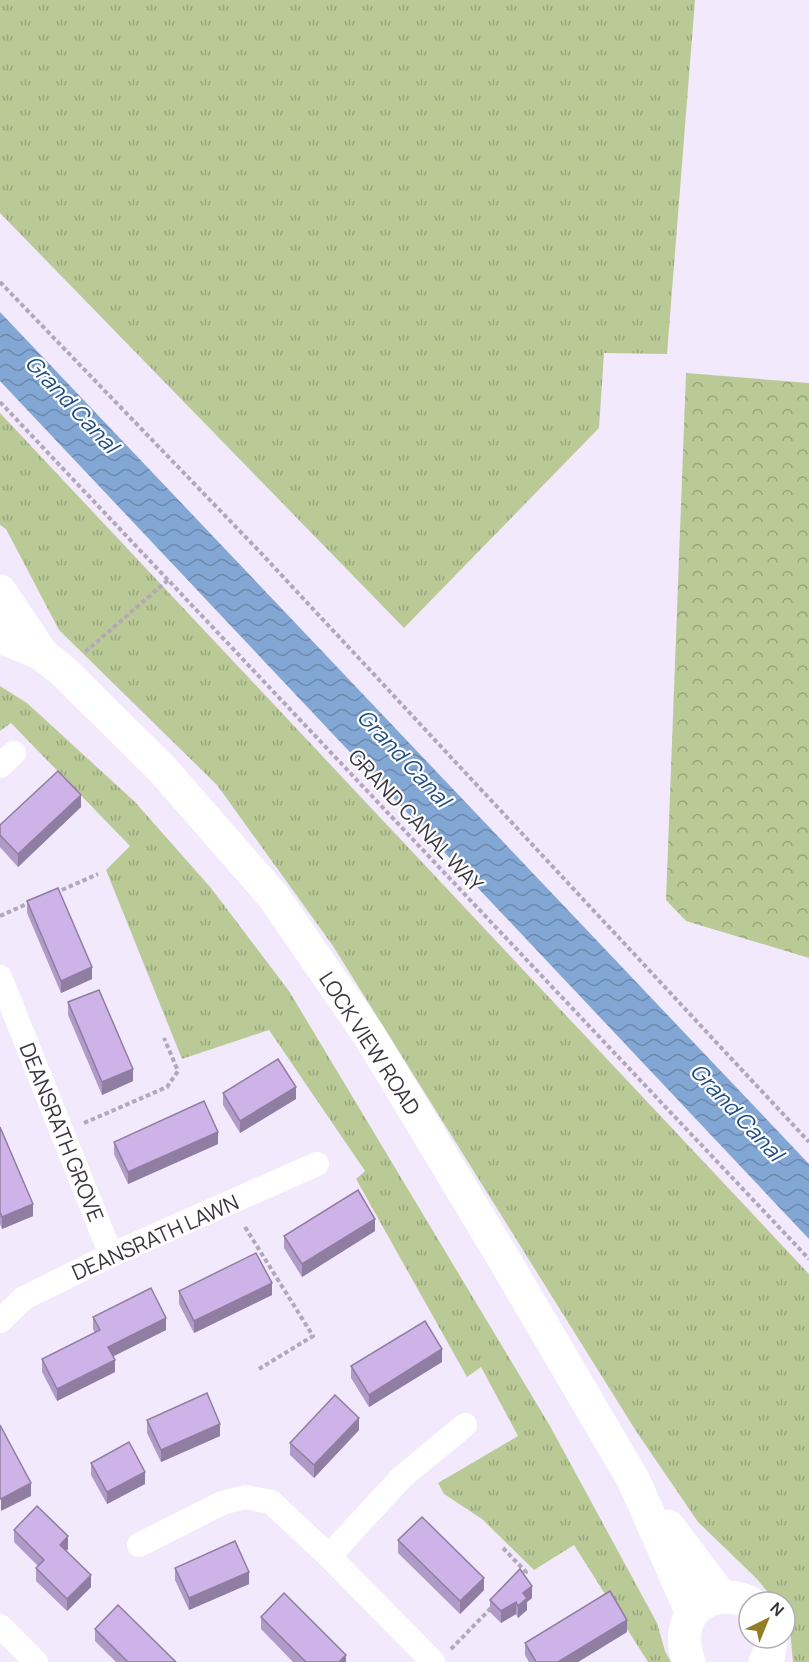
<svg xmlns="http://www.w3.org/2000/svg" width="809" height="1662" font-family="Manrope,sans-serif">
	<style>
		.grass { fill: url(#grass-tufts) }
		.forest { fill: url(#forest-crowns) }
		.water { fill: url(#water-waves) }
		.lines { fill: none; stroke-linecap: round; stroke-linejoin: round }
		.path { stroke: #b1a8b9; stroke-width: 4; stroke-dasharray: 4.5 3; stroke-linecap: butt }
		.street { stroke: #fff; stroke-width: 24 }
		.secondary { stroke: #fff; stroke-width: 33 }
		.wall { fill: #b09ac7 }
		.shaded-wall { fill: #907da2 }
		.building { fill: #cdb3e7; stroke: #907da2; stroke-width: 1.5 }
		.labels { text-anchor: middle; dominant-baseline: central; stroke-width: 4.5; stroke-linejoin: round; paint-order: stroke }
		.street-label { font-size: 21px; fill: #3a3340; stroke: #fff }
		.water-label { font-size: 22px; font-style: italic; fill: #1d4c85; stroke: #fff }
	</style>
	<defs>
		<pattern id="grass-tufts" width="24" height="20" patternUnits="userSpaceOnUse" patternTransform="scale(1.5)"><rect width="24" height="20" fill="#baca97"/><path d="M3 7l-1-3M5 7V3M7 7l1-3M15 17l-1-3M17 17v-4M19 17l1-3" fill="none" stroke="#98a57d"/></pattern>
		<pattern id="forest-crowns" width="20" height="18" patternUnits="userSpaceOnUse" patternTransform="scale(1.5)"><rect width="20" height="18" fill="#baca97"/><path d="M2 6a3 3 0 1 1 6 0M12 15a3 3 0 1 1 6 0" fill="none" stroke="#98a57d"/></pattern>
		<pattern id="water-waves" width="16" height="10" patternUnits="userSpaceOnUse" patternTransform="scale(1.5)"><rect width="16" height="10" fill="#83a7d4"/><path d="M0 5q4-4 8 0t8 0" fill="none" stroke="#6c89ad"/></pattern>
	</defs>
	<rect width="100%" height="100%" fill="#f3e9fd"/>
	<g class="grass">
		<polygon points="0,0 695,0 667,354 604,353 599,428 404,628 0,213"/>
		<polygon points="0,413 809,1274 809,1662 793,1662 789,1619 785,1614 785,1602 776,1602 756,1578 698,1522 636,1431 333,946 217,785 59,630 6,529 0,525"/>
		<polygon points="0,686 27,703 135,802 211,888 289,991 550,1426 657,1623 665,1651 671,1662 648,1662 574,1545 534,1570 482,1519 444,1494 438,1483 518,1436 481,1367 467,1377 356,1179 365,1171 269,1030 182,1059 106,870 130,846 11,723 0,731"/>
	</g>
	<polygon class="forest" points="686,373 809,383 809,958 686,921 666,900"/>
	<polygon class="water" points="0,312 809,1164 809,1239 0,381"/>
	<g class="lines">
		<g class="path">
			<polyline points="0,282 260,552 809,1142"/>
			<polyline points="0,402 809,1259"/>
			<polyline points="85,652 168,580"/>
			<polyline points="55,893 98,874"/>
			<polyline points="0,916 31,902"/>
			<polyline points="84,1123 167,1087 178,1071 164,1038"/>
			<polyline points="245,1227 313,1336 259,1369"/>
			<polyline points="503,1548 526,1572 520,1578"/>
			<polyline points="451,1649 492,1607"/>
		</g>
		<g class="street">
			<polyline points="0,766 14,753"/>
			<polyline points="0,977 111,1255"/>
			<polyline points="0,1321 24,1298 111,1255 317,1164"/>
			<polyline points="139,1545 222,1503 245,1497 271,1502 329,1556 433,1662"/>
			<polyline points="329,1556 402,1477 465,1425"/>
			<polyline points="0,1626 36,1662"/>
		</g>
		<g class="secondary">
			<polyline points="0,591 42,654 64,672 162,769 273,896 369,1035 505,1261 634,1481 692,1613"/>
			<polyline points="0,637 42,654"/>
			<polyline points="668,1526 721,1596"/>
			<path d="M689 1662C672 1618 705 1584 749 1602"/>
			<polyline points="765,1662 769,1654 771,1638"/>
		</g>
	</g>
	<g class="wall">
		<polygon points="81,807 18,867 0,847 0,825"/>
		<polygon points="27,901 92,979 61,993 27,913"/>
		<polygon points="68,1002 133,1081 102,1095 68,1015"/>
		<polygon points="223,1093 296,1099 240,1133 223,1105"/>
		<polygon points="0,1127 33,1216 2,1229 0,1224"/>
		<polygon points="114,1142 218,1144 128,1184 114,1154"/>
		<polygon points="375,1231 302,1277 284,1248 284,1236"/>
		<polygon points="179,1291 272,1295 194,1333 179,1304"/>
		<polygon points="93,1317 166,1330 113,1356 115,1372 57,1401 42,1372 42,1359 95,1333 93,1329"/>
		<polygon points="442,1362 369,1407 351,1378 351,1366"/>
		<polygon points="147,1420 220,1436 161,1462 147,1433"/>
		<polygon points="359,1430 314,1478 290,1455 290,1443"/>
		<polygon points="91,1463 145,1484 107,1504 91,1475"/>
		<polygon points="14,1530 68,1549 66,1551 91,1587 67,1611 36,1581 36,1568 38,1566 14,1542"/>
		<polygon points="398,1540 484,1590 460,1614 398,1553"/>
		<polygon points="175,1568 249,1584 189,1610 175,1580"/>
		<polygon points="532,1598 527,1602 527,1610 518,1618 516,1614 501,1623 490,1612 490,1600"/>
		<polygon points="261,1617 346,1662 293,1662 261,1629"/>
		<polygon points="95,1629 176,1662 116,1662 95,1641"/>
		<polygon points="627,1632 578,1662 529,1662 525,1655 525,1643"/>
	</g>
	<g class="shaded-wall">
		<polygon points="81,795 81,807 18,867 18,854"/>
		<polygon points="92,967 92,979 61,993 61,981"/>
		<polygon points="133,1069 133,1081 102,1095 102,1082"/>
		<polygon points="296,1087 296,1099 240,1133 240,1121"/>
		<polygon points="218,1132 218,1144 128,1184 128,1172"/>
		<polygon points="33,1204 33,1216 2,1229 2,1217"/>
		<polygon points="375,1219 375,1231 302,1277 302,1264"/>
		<polygon points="272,1283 272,1295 194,1333 194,1321"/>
		<polygon points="166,1318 166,1330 108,1359 108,1347"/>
		<polygon points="442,1349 442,1362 369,1407 369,1395"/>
		<polygon points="115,1360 115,1372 57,1401 57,1389"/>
		<polygon points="359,1418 359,1430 314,1478 314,1465"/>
		<polygon points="220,1424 220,1436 161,1462 161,1450"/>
		<polygon points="145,1472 145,1484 107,1504 107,1492"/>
		<polygon points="31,1483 31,1496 1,1511 1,1499"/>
		<polygon points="68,1536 68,1549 60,1557 60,1545"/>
		<polygon points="249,1572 249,1584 189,1610 189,1598"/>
		<polygon points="91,1575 91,1587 67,1611 67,1599"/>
		<polygon points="484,1578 484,1590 460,1614 460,1601"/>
		<polygon points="532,1586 532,1598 527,1602 527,1610 518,1618 518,1606 523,1593"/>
		<polygon points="516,1602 516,1614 501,1623 501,1611"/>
		<polygon points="627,1620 627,1632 578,1662 558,1662"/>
		<polygon points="346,1655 346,1662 339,1662"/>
	</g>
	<g class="building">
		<polygon points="58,771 81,795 18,854 0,835 0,825"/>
		<polygon points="58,888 92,967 61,981 27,901"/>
		<polygon points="99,990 133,1069 102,1082 68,1002"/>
		<polygon points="278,1059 296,1087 240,1121 223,1093"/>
		<polygon points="204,1101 218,1132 128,1172 114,1142"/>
		<polygon points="0,1127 33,1204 2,1217 0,1212"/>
		<polygon points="358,1190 375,1219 302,1264 284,1236"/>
		<polygon points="256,1253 272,1283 194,1321 179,1291"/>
		<polygon points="151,1288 166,1318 108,1347 115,1360 57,1389 42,1359 100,1330 93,1317"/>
		<polygon points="425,1321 442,1349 369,1395 351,1366"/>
		<polygon points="207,1393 220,1424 161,1450 147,1420"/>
		<polygon points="335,1395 359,1418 314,1465 290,1443"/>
		<polygon points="0,1425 31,1483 1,1499 0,1497"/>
		<polygon points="129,1442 145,1472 107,1492 91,1463"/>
		<polygon points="37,1506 68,1536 60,1545 91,1575 67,1599 36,1568 44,1560 14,1530"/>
		<polygon points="422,1517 484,1578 460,1601 398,1540"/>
		<polygon points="235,1541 249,1572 189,1598 175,1568"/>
		<polygon points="520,1569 532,1586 523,1593 527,1598 518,1606 516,1602 501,1611 490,1600"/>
		<polygon points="610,1591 627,1620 558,1662 536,1662 525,1643"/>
		<polygon points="284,1593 346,1655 339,1662 306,1662 261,1617"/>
		<polygon points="118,1605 176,1662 128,1662 95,1629"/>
	</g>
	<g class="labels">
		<g class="street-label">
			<text transform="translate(416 820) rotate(47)">GRAND CANAL WAY</text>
			<text transform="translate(370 1043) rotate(57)">LOCK VIEW ROAD</text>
			<text transform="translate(62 1132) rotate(68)">DEANSRATH GROVE</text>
			<text transform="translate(155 1237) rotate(-24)">DEANSRATH LAWN</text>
		</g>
		<g class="water-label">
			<text transform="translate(72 404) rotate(47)">Grand Canal</text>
			<text transform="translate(404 758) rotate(47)">Grand Canal</text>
			<text transform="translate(737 1112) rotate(47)">Grand Canal</text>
		</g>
	</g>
	<g transform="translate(767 1620) rotate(43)"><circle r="28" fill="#ffffff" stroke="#b0adb3" stroke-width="1.5"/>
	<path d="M0-4.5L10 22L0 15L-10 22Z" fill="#937d24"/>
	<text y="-9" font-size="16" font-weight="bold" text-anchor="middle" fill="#3a3340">N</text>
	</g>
</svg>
